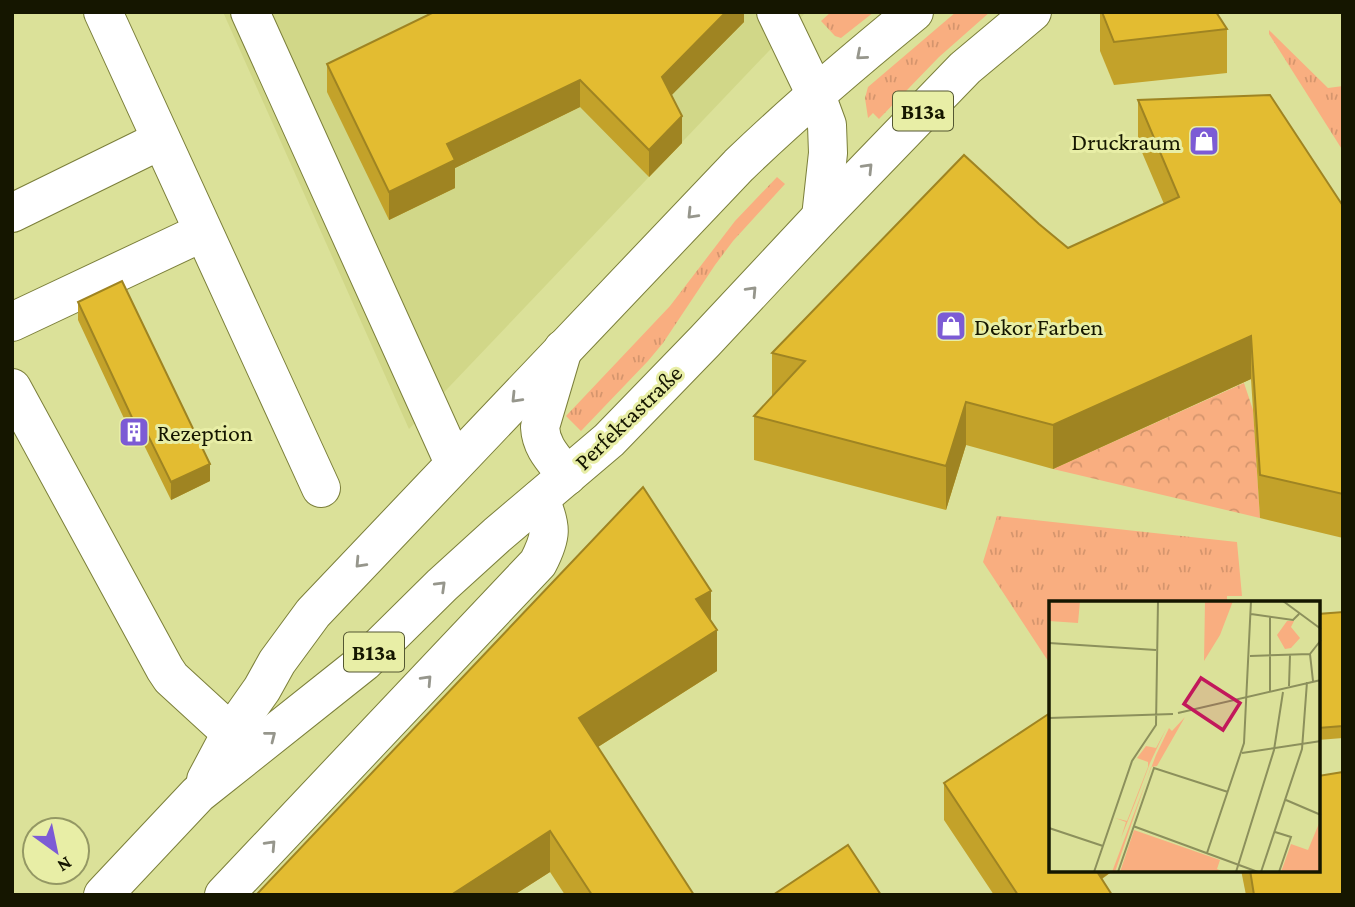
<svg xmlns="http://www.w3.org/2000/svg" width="1355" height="907" font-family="'Crimson Pro',serif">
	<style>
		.built { fill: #d1d788 }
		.grass { fill: url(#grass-tufts) }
		.park { fill: url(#park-crowns) }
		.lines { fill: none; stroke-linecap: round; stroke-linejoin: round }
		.minor-casing { stroke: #7b7f3a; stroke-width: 40 }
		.major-casing { stroke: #7b7f3a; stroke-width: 40 }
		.minor { stroke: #fff; stroke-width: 38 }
		.major { stroke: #fff; stroke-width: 38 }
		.wall { fill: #c3a22a }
		.shaded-wall { fill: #9f8422 }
		.building { fill: #e3bc31; stroke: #9f8422; stroke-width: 2 }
		.oneway { stroke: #96968c }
		.labels { text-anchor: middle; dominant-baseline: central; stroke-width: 6; stroke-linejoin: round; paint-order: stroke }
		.shield { fill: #e8eea6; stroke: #545732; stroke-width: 2 }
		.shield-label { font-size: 23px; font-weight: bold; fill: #151600 }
		.poi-label { font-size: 24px; fill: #151600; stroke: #e8eea6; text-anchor: start }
		.street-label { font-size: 24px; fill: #151600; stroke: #e8eea6 }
		.inset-road { fill: none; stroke: #8c905c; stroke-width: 2 }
		.view { fill: #c2185b; fill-opacity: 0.15; stroke: #c2185b; stroke-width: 3.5 }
		.inset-edge { fill: none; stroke: #151600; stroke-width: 3.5 }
	</style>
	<defs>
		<pattern id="grass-tufts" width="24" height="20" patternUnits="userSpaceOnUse" patternTransform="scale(1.75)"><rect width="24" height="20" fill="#f9ae80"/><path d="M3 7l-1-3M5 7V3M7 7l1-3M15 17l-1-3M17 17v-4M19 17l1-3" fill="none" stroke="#d5956d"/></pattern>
		<pattern id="park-crowns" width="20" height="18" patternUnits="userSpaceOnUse" patternTransform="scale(1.75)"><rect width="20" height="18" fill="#f9ae80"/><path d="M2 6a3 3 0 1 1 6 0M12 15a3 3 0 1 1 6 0" fill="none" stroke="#d5956d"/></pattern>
	</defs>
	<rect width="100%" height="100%" fill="#dbe199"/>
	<polygon class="built" points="223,12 806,12 409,429"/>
	<g class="grass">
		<polygon points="831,12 874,12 841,38 835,36 821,21"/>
		<polygon points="956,12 990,12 939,57 879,119 873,113 868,118 865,98 868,87"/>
		<polygon points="1269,30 1328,88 1343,86 1343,151 1269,34"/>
		<polygon points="777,177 785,184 733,241 715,265 663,343 648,361 581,431 566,416 670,306 735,221"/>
		<polygon points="997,516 1237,542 1242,596 1227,596 1227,603 1050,603 1050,664 983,562"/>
	</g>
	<polygon class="park" points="1244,383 1253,410 1260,518 1053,469"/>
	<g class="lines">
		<g class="minor-casing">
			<g id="minor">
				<polyline points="103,12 321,488"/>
				<polyline points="250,12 454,463"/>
				<polyline points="776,12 816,95 827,125 828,153 821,217"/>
				<polyline points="12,213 161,140"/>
				<polyline points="12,322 203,232"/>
				<path d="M563 349 540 427C541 448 555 460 567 476"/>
				<polyline points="12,388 165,669 171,678 231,733"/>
				<path d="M224 895 538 563C552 536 552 527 540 499"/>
			</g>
		</g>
		<g class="major-casing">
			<g id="major">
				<path d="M206 780 231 733 262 689 277 662 313 613 739 165C795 111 854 61 914 12"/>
				<polyline points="103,895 198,794 364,662 442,585 497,535 609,440 705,341 821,217 965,68 1032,12"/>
			</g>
		</g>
		<use href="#minor" class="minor"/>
		<use href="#major" class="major"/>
	</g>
	<g class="wall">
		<polygon points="744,12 744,22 671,95 682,143 649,177 580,107 455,168 455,188 389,220 327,92 327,64"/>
		<polygon points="1100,12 1216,12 1227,29 1227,73 1114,85 1100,51"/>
		<polygon points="1138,100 1343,206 1343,538 1260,518 1251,379 1053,469 966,445 946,510 754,460 754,416 773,396 772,396 772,353 1039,224 1068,248 1164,204 1138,143"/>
		<polygon points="78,302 210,481 171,500 141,439 135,442 78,320"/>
		<polygon points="1343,612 1343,738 1318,740 1318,614"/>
		<polygon points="711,621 717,671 598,747 694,895 565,895 550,872 514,895 256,895"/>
		<polygon points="944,783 1051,870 1114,870 1102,879 1112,895 994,895 944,820"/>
		<polygon points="1241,870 1318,870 1343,895 1246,895"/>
	</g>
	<g class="shaded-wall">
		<polygon points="726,12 744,12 744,22 662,105 662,77"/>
		<polygon points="580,80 580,107 455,168 455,188 389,220 389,192 447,144"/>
		<polygon points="682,116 682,143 649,177 649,150"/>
		<polygon points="1251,336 1251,379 1053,469 1053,425"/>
		<polygon points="966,402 966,445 946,510 946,466"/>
		<polygon points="141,421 141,439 135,442 135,424"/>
		<polygon points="210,464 210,481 171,500 171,482"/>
		<polygon points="711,591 711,632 696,599"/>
		<polygon points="717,630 717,671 579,759 579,718"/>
		<polygon points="550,831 550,872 514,895 451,895"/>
		<polygon points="1085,870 1114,870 1085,890"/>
	</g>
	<g class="building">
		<polygon points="434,12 726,12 662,77 682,116 649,150 580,80 447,144 455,160 389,192 327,64"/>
		<polygon points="1102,12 1216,12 1227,29 1114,42"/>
		<polygon points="1270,95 1343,206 1343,494 1260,475 1251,336 1053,425 966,402 946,466 754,416 805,361 772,353 964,155 1039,224 1068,248 1179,197 1138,100"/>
		<polygon points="122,281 210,464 171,482 141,421 135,424 78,302"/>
		<polygon points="643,487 711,591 696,599 717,630 579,718 694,895 592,895 550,831 451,895 256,895"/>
		<polygon points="1343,612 1343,726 1318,728 1318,614"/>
		<polygon points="1050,713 1051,870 1096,870 1112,895 1018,895 944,783"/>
		<polygon points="1343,772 1343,895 1254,895 1250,870 1318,870 1318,776"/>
		<polygon points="848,845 881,895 773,895"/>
	</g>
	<defs><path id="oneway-chevron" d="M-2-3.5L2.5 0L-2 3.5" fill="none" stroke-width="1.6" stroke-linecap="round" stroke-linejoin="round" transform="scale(1.75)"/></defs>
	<g class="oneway">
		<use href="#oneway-chevron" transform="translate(861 55) rotate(139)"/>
		<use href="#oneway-chevron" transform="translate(868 168) rotate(-46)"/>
		<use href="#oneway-chevron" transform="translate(692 214) rotate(134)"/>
		<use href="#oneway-chevron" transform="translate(752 291) rotate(-47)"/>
		<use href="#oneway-chevron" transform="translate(516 398) rotate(134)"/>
		<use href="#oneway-chevron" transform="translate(360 563) rotate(133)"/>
		<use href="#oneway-chevron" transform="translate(441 586) rotate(-44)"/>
		<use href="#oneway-chevron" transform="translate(427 680) rotate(-47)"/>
		<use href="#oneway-chevron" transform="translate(271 736) rotate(-38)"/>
		<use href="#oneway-chevron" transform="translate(271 845) rotate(-47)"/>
	</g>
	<defs>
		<g id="shop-square" transform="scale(1.575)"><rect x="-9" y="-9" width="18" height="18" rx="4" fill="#7c5bd5" stroke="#e8eea6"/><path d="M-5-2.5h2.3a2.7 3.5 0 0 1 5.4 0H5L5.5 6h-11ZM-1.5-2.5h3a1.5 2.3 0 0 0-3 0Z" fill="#fff"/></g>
		<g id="building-square" transform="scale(1.575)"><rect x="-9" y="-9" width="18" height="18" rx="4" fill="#7c5bd5" stroke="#e8eea6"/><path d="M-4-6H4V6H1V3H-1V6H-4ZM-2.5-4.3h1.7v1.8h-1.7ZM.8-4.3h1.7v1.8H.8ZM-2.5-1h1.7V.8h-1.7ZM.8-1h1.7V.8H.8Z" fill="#fff"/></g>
	</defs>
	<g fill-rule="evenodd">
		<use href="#shop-square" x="1204" y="141"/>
		<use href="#shop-square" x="951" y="326"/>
		<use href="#building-square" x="134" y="432"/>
	</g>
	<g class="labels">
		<g class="shield">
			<rect x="893" y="91.5" width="60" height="39" rx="5"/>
			<rect x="344" y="632.5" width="60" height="39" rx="5"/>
		</g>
		<g class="shield-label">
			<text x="923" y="111">B13a</text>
			<text x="374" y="652">B13a</text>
		</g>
		<g class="poi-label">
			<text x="1181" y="141" text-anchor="end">Druckraum</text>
			<text x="974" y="326">Dekor Farben</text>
			<text x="157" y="432">Rezeption</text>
		</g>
		<g class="street-label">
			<text transform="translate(628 417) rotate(-44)">Perfektastraße</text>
		</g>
	</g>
	<g transform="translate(1049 601)">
		<rect width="271" height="271" fill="#dbe199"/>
		<path d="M238 20H245L242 26 251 37 242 47 236 48 228 34ZM136 116 108 165 102 166 66 271H63L107 154 120 127 123 130ZM117 128 101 162 86 202 72 237 77 221 66 217 78 220 99 166V161L88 157 97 145 107 147Z" fill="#f9ae80"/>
		<path d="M156 0H184L171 34 155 60ZM85 229 171 259 168 268 175 271H71Z" fill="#f9ae80"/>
		<path d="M6 0H31L29 22 0 20V3ZM271 220V271H232L242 243 259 249Z" fill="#f9ae80"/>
		<path class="inset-road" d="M234 0 272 28M202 13 244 19 250 13M0 42 107 49M201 55 261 53M264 80 261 53 272 39M240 85 241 54M221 90V16M129 112 272 79M0 117 124 113M193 152 272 140M237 199 272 214M84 225 209 271M0 227 54 245M226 231 242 236 230 271M158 252 195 142 202 0M45 271 83 160 107 124 109 0M69 271 105 167 179 191M187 271 225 149 234 91M212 271 253 148 258 81"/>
		<path class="view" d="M152 77 191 102 174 129 135 103Z"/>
		<rect width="271" height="271" class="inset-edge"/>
	</g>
	<rect width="1355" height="907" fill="none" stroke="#151600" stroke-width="28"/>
	<g transform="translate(56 851) rotate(147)"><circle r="33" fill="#e8eea6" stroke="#949864" stroke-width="2"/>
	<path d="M0-5L12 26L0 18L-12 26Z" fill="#7c5bd5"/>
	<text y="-10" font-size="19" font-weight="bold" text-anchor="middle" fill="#151600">N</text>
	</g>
</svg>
